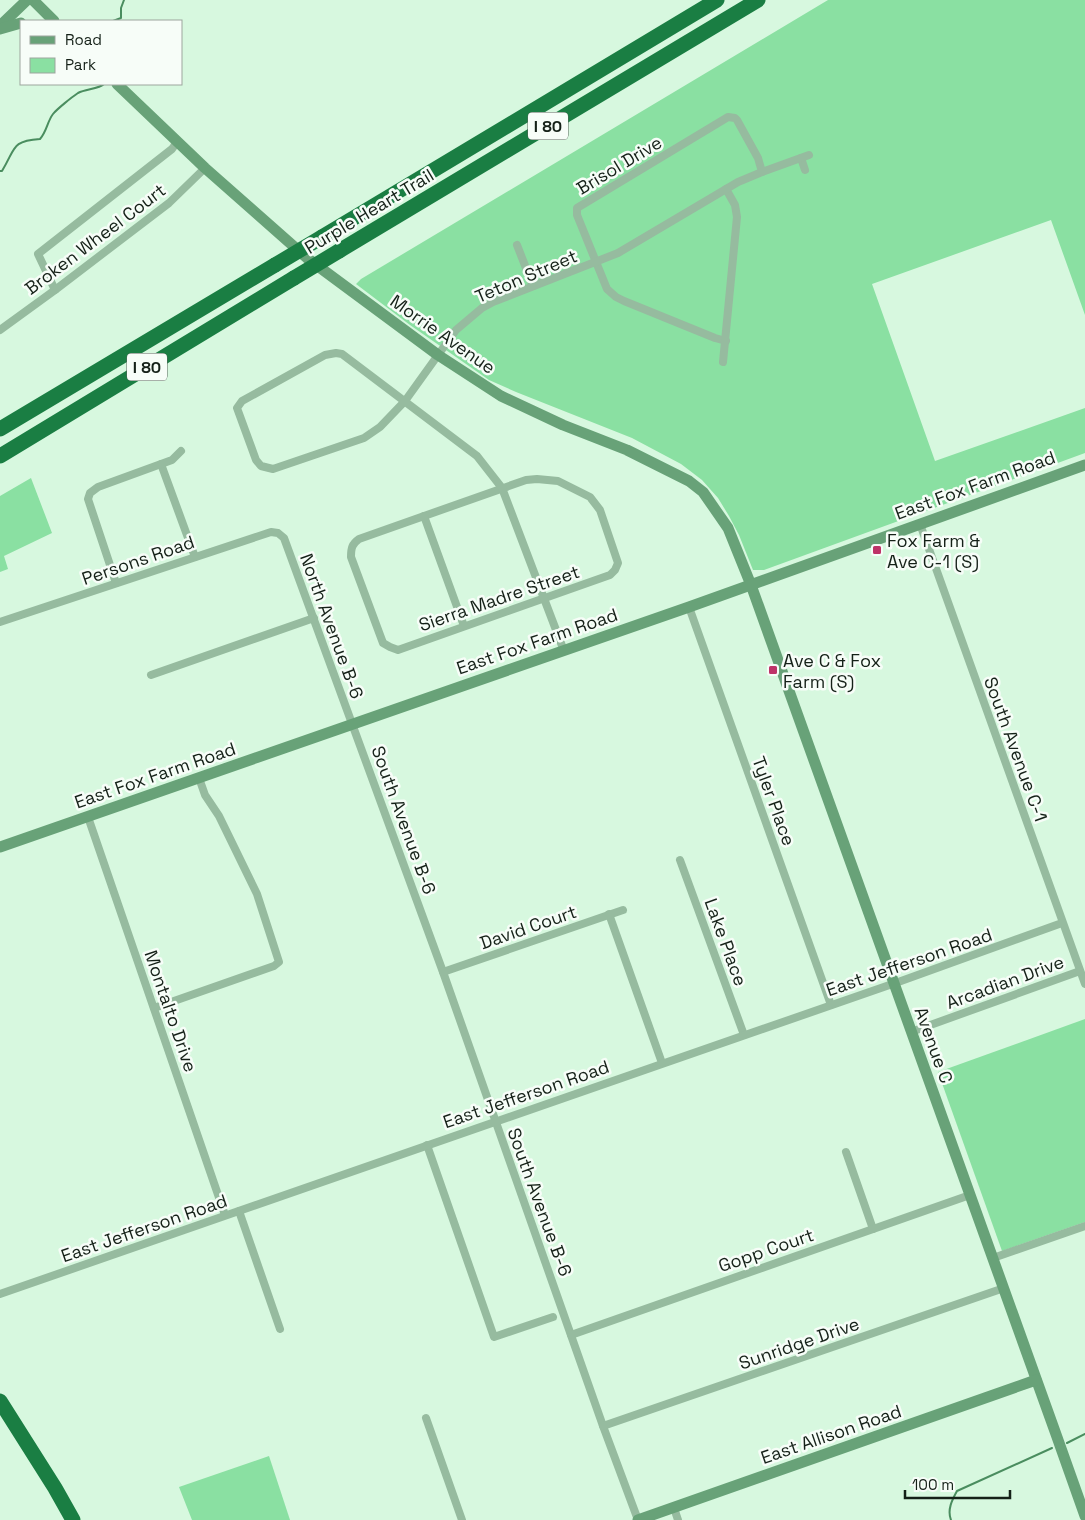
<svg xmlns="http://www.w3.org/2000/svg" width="1085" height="1520" font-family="'Space Grotesk',sans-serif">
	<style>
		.green { fill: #8ae0a2 }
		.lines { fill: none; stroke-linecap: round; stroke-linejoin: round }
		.stream { stroke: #4a8d5f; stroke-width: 2 }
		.street { stroke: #96bb9f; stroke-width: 8 }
		.secondary { stroke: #68a278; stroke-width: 11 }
		.highway { stroke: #1a7e43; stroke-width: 15 }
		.highway-bridge { stroke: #1a7e43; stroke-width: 15 }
		.poi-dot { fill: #be3368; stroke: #f7fdf8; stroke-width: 2 }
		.labels { text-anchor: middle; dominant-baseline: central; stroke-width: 5; stroke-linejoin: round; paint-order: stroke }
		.shield { fill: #f7fdf8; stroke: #59635b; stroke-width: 1 }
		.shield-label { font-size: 16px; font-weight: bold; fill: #152118 }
		.street-label { font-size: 18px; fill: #152118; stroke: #f7fdf8 }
		.poi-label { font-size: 18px; fill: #152118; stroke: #f7fdf8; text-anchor: start }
	</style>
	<rect width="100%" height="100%" fill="#d7f8df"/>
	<g class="green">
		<polygon points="828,0 1085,0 1085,315 1051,220 872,284 935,461 1085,408 1085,453 764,570 753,570 739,535 729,516 718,498 702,480 681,464 632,438 516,392 489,380 410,325 356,284 361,279"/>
		<polygon points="31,478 52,533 4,556 8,569 0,572 0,496"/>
		<polygon points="1085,1019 1085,1222 1002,1251 938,1072"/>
		<polygon points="269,1456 290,1520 192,1520 179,1487"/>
	</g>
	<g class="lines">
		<g class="stream">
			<polyline points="113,21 121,18 121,8 124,0"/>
			<path d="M0 171H2C16 148 11 141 40 139 47 131 47 122 53 114 57 109 72 97 78 93 86 89 99 89 104 84"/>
			<polyline points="1067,1443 1085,1434"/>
			<path d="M951 1520C947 1510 952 1500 957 1491L1052 1448"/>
		</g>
		<g class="street">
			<polyline points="801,158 805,170"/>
			<polyline points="517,245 533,286"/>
			<polyline points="55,290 38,254 172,149 177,142"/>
			<polyline points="0,330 55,290 169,203 205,168"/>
			<polyline points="726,341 715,338 624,301 616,297 607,289 577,215 577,208 728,117 735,118 737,120 758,158 762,172"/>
			<polyline points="723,362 737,217 735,205 726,189"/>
			<polyline points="161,464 195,557"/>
			<path d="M537 479 558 481 590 497 600 510 618 563 615 570 610 575 398 650 390 647 383 643 351 557C351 548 352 544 359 539L526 480Z"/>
			<polyline points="424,516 464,626"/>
			<polyline points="920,524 1085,984"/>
			<polyline points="116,583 88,499 90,493 98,487 172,460 181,451"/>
			<polyline points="689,607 831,1005"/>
			<polyline points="0,622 271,532 278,533 284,538 443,972 603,1426 638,1520"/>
			<polyline points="564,651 502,488 477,456 342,354 336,353 325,355 242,401 237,408 256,460 261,466 273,469 364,438 380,427 405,401 456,330 482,308 493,302 618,253 738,182 762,172 809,155"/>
			<polyline points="151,675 314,618"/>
			<polyline points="88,817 225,1215"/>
			<polyline points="680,860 744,1035"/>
			<polyline points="609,914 662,1063"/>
			<polyline points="443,972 623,910"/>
			<polyline points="154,1008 274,966 279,962 257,894 219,816 205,795 199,778"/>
			<polyline points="911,1032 1080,971"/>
			<polyline points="427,1145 494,1337 553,1317"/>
			<polyline points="846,1152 873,1229"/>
			<polyline points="239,1211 280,1329"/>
			<polyline points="993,1258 1085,1226"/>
			<polyline points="0,1294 901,981 1062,923"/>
			<polyline points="571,1335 970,1195"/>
			<polyline points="426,1418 462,1520"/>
			<polyline points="603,1426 1004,1288"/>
			<polyline points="674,1508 678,1520"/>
		</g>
		<g class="secondary">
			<polyline points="33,0 54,21"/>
			<polyline points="0,26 27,0"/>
			<polyline points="0,29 21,23"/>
			<path d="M117 84 205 168 307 258 438 355 501 396 563 425 627 450 689 481 703 492 728 528 751 585C862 895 975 1205 1085 1516"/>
			<polyline points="0,847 689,607 1085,465"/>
			<polyline points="638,1520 1036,1380"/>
		</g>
		<g class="highway">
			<polyline points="322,237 717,0"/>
			<polyline points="339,251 758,0"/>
			<polyline points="0,429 275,265"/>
			<polyline points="0,456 294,278"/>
			<polyline points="0,1401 55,1488 73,1520"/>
		</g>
		<g class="highway-bridge">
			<polyline points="275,265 322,237"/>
			<polyline points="294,278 339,251"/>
		</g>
	</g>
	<g class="poi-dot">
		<rect x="872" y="545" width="10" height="10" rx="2.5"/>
		<rect x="768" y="665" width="10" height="10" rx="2.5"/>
	</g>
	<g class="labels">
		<g class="shield">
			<rect x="528" y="112.5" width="40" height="27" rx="4"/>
			<rect x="127" y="353.5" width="40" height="27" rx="4"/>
		</g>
		<g class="shield-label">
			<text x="548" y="126">I 80</text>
			<text x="147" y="367">I 80</text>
		</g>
		<g class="street-label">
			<text transform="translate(619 165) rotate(-31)">Brisol Drive</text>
			<text transform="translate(369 211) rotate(-31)">Purple Heart Trail</text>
			<text transform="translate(95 239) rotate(-37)">Broken Wheel Court</text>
			<text transform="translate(526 276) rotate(-23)">Teton Street</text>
			<text transform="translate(443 334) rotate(35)">Morrie Avenue</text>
			<text transform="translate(975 485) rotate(-20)">East Fox Farm Road</text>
			<text transform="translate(138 560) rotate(-19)">Persons Road</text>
			<text transform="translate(499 598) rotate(-19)">Sierra Madre Street</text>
			<text transform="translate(332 626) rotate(70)">North Avenue B-6</text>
			<text transform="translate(537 641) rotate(-19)">East Fox Farm Road</text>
			<text transform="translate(1016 749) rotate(70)">South Avenue C-1</text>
			<text transform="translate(155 775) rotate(-19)">East Fox Farm Road</text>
			<text transform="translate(774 801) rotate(70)">Tyler Place</text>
			<text transform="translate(404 820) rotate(70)">South Avenue B-6</text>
			<text transform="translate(528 927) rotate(-19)">David Court</text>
			<text transform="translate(726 942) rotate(70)">Lake Place</text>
			<text transform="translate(909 962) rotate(-19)">East Jefferson Road</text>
			<text transform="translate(1005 982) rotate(-20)">Arcadian Drive</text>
			<text transform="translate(171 1011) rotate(71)">Montalto Drive</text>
			<text transform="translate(934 1045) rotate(70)">Avenue C</text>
			<text transform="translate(526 1094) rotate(-19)">East Jefferson Road</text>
			<text transform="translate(540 1202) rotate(70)">South Avenue B-6</text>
			<text transform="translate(144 1228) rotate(-19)">East Jefferson Road</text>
			<text transform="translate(766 1250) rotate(-19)">Gopp Court</text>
			<text transform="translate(799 1343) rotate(-19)">Sunridge Drive</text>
			<text transform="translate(831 1434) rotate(-19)">East Allison Road</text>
		</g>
		<g class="poi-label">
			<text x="887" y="540">Fox Farm &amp;<tspan x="887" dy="21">Ave C-1 (S)</tspan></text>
			<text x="783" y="660">Ave C &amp; Fox<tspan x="783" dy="21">Farm (S)</tspan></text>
		</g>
	</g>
	<rect x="20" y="20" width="162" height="65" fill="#f7fdf8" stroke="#9da59e"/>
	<rect x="30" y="36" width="25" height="8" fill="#68a278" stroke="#9da59e"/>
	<text x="65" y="45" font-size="15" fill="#152118">Road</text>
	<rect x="30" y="58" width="25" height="15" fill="#8ae0a2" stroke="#9da59e"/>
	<text x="65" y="70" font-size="15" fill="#152118">Park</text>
	<path d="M905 1490v8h105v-8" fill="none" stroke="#152118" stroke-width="2.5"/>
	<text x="912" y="1490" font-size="15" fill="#152118" stroke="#f7fdf8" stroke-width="4" paint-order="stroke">100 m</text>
</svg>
